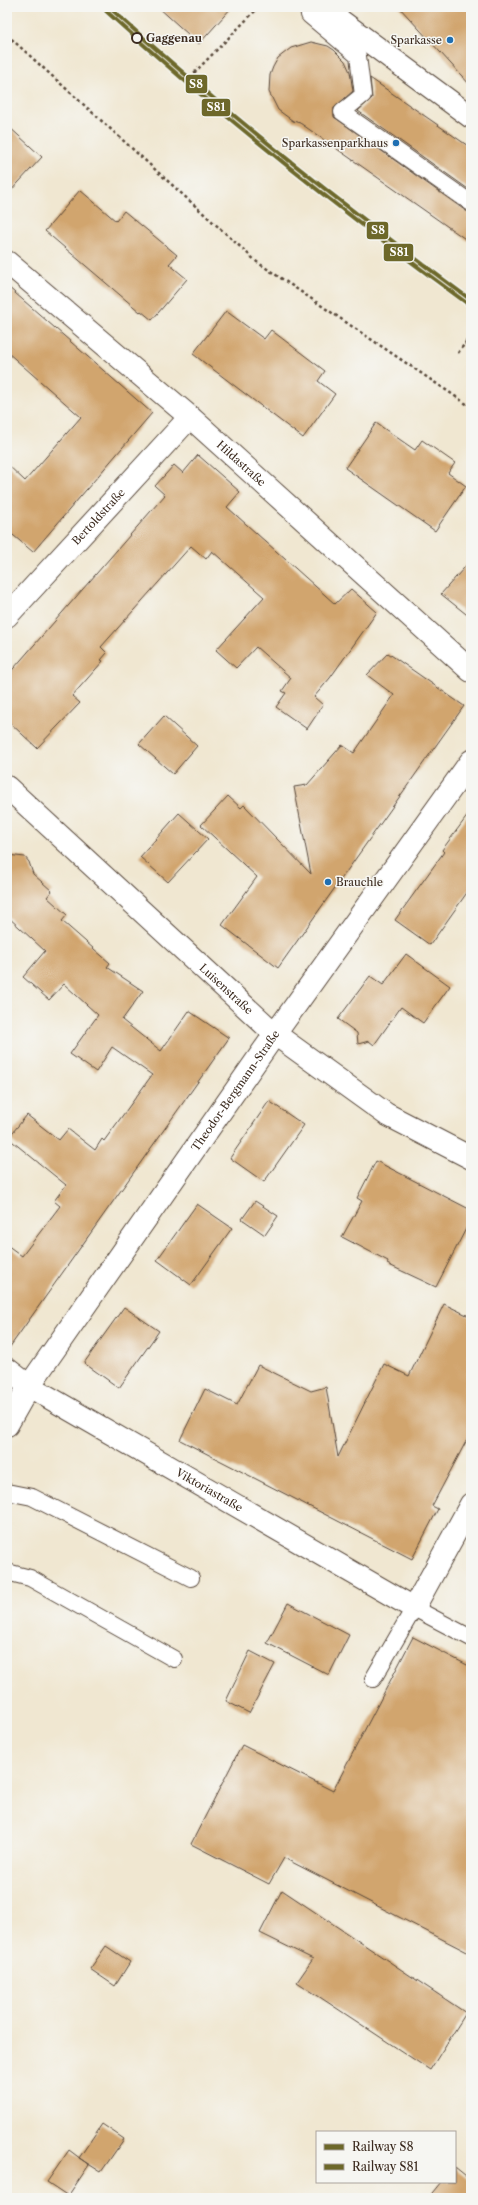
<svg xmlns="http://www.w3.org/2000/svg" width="478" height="2205" font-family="'Libre Caslon Text',serif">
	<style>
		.building { fill: #d1a56e }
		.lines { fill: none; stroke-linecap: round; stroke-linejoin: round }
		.service-casing { stroke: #564639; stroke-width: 18 }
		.minor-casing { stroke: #564639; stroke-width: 24 }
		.tertiary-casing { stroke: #564639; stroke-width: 24 }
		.path { stroke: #564639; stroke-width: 2.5; stroke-dasharray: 3 3; stroke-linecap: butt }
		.service { stroke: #fff; stroke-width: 16 }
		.minor { stroke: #fff; stroke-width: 22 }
		.tertiary { stroke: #fff; stroke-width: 22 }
		.rail-1-casing { stroke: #f6f6f2; stroke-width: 7 }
		.rail-2-casing { stroke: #f6f6f2; stroke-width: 7 }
		.rail-1 { stroke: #6d682a; stroke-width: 4 }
		.rail-2 { stroke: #6d682a; stroke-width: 4 }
		.stop-dot { fill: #f6f6f2; stroke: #3b2a1e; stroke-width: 2 }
		.poi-dot { fill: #1f6fb2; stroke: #f6f6f2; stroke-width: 1.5 }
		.labels { text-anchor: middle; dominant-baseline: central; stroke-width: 3; stroke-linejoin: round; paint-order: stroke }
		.stop-label { font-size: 11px; font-weight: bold; fill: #3b2a1e; stroke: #f6f6f2; text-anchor: start }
		.poi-label { font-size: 11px; fill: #3b2a1e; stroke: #f6f6f2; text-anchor: end }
		.street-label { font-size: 11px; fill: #3b2a1e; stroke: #f6f6f2 }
		.line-badge { stroke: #f6f6f2; stroke-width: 1.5 }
		.badge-label { font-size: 11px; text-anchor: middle; font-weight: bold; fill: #fff }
	</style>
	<rect width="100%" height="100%" fill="#f6f6f2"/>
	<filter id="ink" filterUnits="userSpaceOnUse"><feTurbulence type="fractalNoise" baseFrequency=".025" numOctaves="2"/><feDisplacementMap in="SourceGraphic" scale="8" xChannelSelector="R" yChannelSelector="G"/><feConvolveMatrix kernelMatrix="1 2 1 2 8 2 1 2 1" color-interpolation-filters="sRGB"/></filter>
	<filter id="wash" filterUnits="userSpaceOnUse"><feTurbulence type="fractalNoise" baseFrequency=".012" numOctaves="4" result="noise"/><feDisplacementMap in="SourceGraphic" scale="16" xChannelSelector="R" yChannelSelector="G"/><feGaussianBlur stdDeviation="0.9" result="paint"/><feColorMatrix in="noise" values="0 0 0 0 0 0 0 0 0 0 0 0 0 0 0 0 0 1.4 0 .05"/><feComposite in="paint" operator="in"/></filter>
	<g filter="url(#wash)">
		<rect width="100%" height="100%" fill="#f0e7d1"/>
		<g id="blocks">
			<g class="building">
				<polygon points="158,7 232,7 199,44"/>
				<polygon points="399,7 471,7 471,86"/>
				<polygon points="311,42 328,46 334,50 345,61 350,72 353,91 334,108 334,117 466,211 471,212 471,243 300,123 293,121 278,110 269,92 270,75 273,67 278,58 291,48"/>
				<polygon points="370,78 471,148 471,191 358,111 372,98"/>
				<polygon points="7,125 42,157 7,195"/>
				<polygon points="80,190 116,221 124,211 177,255 169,264 187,279 152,320 141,311 140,312 45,231"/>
				<polygon points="7,286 152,413 33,552 7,530 7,464 25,481 81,417 7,352"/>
				<polygon points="226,311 264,339 271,330 325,371 318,381 335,394 303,438 193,354"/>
				<polygon points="376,423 415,450 422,440 455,463 448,473 466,486 435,531 345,468"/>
				<polygon points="198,455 240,492 227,507 335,604 351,589 377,612 330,678 314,697 323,705 307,729 276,707 286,693 282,691 291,678 256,647 236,668 216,650 264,597 212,551 206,559 191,546 101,647 107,653 101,660 103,661 72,696 80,703 37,748 7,720 7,676 165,495 155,486 174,465 183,473"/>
				<polygon points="471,560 471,618 441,594"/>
				<polygon points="388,653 464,706 278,968 222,925 257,877 201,825 228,796 241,808 244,805 311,874 294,787 307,785 342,745 354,753 394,695 367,675"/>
				<polygon points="164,716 197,746 173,774 139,744"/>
				<polygon points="471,811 471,887 430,945 395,920 444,852 442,850"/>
				<polygon points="179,813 208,839 168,882 140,857"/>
				<polygon points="7,855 25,857 29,862 33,874 52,891 47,897 67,915 62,921 110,963 107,967 143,991 122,1020 161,1051 189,1011 229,1038 7,1351 7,1245 22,1256 60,1206 54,1201 66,1185 8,1138 27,1115 59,1140 68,1129 95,1150 102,1139 104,1141 152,1075 112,1047 96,1072 70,1054 98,1015 64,984 49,1000 23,977 45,951 7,916"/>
				<polygon points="406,954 450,986 423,1023 401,1007 374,1045 369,1041 358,1044 357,1033 338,1019 370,976 383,985"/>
				<polygon points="269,1101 304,1125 264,1182 230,1158"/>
				<polygon points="376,1161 471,1210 471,1219 436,1287 387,1264 388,1261 342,1237 362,1201 357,1198"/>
				<polygon points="255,1201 278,1216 265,1235 242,1219"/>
				<polygon points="197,1204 232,1228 191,1285 157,1260"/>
				<polygon points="444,1304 471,1317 471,1432 432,1506 438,1509 412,1559 180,1440 205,1389 237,1405 258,1365 311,1391 326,1387 338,1457 384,1364 409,1376"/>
				<polygon points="124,1307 159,1331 119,1388 84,1363"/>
				<polygon points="288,1603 349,1635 329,1675 267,1643"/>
				<polygon points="413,1637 471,1667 471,1954 284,1858 269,1884 191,1844 242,1745 333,1791"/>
				<polygon points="250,1651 275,1664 249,1713 226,1701"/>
				<polygon points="282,1890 466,2013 430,2070 297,1982 313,1959 260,1933"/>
				<polygon points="106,1946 130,1962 115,1986 90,1969"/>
				<polygon points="102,2124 124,2139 101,2172 79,2158"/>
				<polygon points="69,2150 89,2165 68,2196 47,2182"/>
				<polygon points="455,2168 471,2181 471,2198 428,2198 441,2182 455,2182"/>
			</g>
		</g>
	</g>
	<g filter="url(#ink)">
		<use href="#blocks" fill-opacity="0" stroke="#564639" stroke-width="1"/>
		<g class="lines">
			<g class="service-casing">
				<g id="service">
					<polyline points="308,7 309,15 358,56 363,95 342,112 471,203"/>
					<polyline points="7,1492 32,1497 191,1578"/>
					<polyline points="7,1572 30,1578 174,1659"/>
					<polyline points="373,1679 414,1608 471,1638"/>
				</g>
			</g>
			<g class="minor-casing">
				<g id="minor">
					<path id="s1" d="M7 262 190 417 471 671"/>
					<path id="s2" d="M7 616 190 417"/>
					<path id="s3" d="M7 787 275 1034 386 1114 471 1158"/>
					<path id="s4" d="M7 1369 29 1386 414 1608 471 1504"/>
					<path id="s5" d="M7 1425 29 1386 275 1034 471 761"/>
				</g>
			</g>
			<g class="tertiary-casing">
				<polyline id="tertiary" points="322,7 471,117"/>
			</g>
			<g class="path">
				<polyline points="7,35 257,262 471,407"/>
				<polyline points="194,73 259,7"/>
				<polyline points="465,343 471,348"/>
				<polyline points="458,353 471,335"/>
			</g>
			<use href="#service" class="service"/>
			<use href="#minor" class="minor"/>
			<use href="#tertiary" class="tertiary"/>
			<g class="rail-1-casing">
				<path id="rail-1" d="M109 7C224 112 346 208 471 300"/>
			</g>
			<g class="rail-2-casing">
				<path id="rail-2" d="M106 11C221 116 342 212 468 304"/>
			</g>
			<use href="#rail-1" class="rail-1"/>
			<use href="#rail-2" class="rail-2"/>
		</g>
	</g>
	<circle class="stop-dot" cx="137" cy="38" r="5"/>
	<g class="poi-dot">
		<circle cx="450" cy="40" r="4"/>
		<circle cx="396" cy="143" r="4"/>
		<circle cx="328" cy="882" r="4"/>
	</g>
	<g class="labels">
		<g class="stop-label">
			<text x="146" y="38">Gaggenau</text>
		</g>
		<g class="poi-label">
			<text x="442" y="40">Sparkasse</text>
			<text x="388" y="143">Sparkassenparkhaus</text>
			<text x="336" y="882" text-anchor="start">Brauchle</text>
		</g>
		<g class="street-label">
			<text stroke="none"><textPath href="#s1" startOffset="309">Hildastraße</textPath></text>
			<text stroke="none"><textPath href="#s2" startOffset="135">Bertoldstraße</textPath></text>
			<text stroke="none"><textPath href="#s3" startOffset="298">Luisenstraße</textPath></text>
			<text stroke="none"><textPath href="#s5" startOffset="405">Theodor-Bergmann-Straße</textPath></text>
			<text stroke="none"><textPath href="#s4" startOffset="236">Viktoriastraße</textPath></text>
		</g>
	</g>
	<g class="line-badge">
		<rect x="185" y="74" width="23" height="20" rx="4" fill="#6d682a"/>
		<rect x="201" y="98" width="30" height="19" rx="4" fill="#6d682a"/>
		<rect x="366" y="221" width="23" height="19" rx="4" fill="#6d682a"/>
		<rect x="383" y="243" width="31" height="19" rx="4" fill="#6d682a"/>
	</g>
	<g class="badge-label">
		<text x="196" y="88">S8</text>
		<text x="216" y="111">S81</text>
		<text x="378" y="234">S8</text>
		<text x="399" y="256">S81</text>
	</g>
	<rect width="478" height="2205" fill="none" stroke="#f6f6f2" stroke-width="24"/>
	<rect x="316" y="2131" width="140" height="52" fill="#f6f6f2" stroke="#aba49d"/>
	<rect x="324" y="2144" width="20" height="6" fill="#6d682a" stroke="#aba49d"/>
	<text x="352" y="2151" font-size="12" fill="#3b2a1e">Railway S8</text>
	<rect x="324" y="2164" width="20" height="6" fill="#6d682a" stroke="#aba49d"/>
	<text x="352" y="2171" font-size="12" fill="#3b2a1e">Railway S81</text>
</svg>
